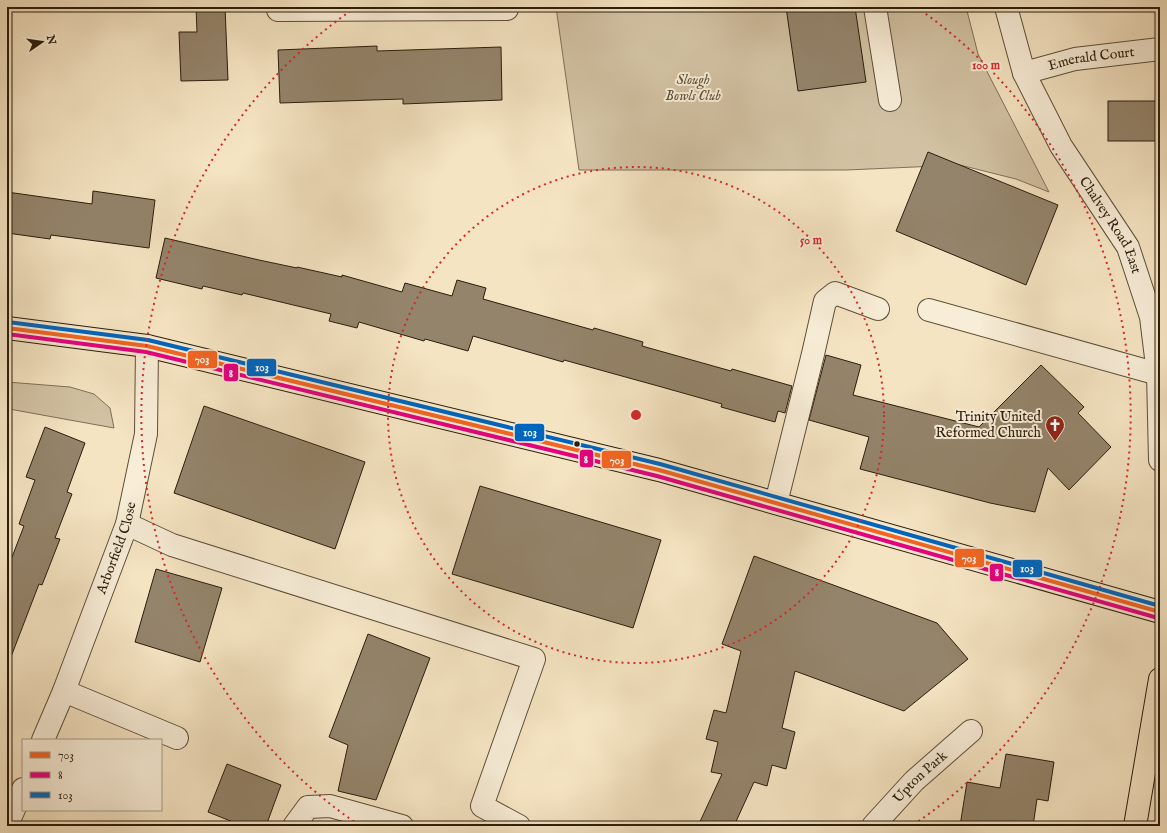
<svg xmlns="http://www.w3.org/2000/svg" width="1167" height="833" font-family="'IM FELL English',serif">
	<style>
		.green { fill: #d2c2a3; stroke: #7e7058 }
		.building { fill: #94846b; stroke: #2a1d0d }
		.lines { fill: none; stroke-linecap: round; stroke-linejoin: round }
		.minor-casing { stroke: #5d4f3a; stroke-width: 24 }
		.major-casing { stroke: #2a1d0d; stroke-width: 24 }
		.minor { stroke: #f8edd7; stroke-width: 22 }
		.major { stroke: #f5e4c2; stroke-width: 22 }
		.bus-1-casing { stroke: #f8edd7; stroke-width: 7 }
		.bus-2-casing { stroke: #f8edd7; stroke-width: 7 }
		.bus-3-casing { stroke: #f8edd7; stroke-width: 7 }
		.bus-1 { stroke: #f26522; stroke-width: 4 }
		.bus-2 { stroke: #e5007d; stroke-width: 4 }
		.bus-3 { stroke: #0065bd; stroke-width: 4 }
		.ring { fill: none; stroke: #d62828; stroke-width: 2; stroke-dasharray: 2 4 }
		.bus-dot { fill: #2a1d0d; stroke: #f8edd7; stroke-width: 1.5 }
		.labels { text-anchor: middle; dominant-baseline: central; stroke-width: 4; stroke-linejoin: round; paint-order: stroke }
		.street-label { font-size: 14px; fill: #2a1d0d; stroke: #f8edd7 }
		.park-label { font-size: 14px; font-style: italic; fill: #5c4f3a; stroke: #f8edd7 }
		.poi-label { font-size: 14px; fill: #2a1d0d; stroke: #f8edd7; text-anchor: end }
		.centre { fill: #d62828; stroke: #f8edd7; stroke-width: 2 }
		.ring-label { font-size: 12px; text-anchor: middle; font-weight: bold; fill: #d62828; stroke: #f8edd7; stroke-width: 4; stroke-linejoin: round; paint-order: stroke }
		.line-badge { stroke: #f8edd7; stroke-width: 1.5 }
		.badge-label { font-size: 11px; text-anchor: middle; font-weight: bold; fill: #fff }
	</style>
	<rect width="100%" height="100%" fill="#f5e4c2"/>
	<filter id="stains"><feTurbulence type="fractalNoise" baseFrequency=".005" numOctaves="4"/><feColorMatrix values="0 0 0 0 .2 0 0 0 0 .09 0 0 0 0 .02 0 0 0 .5 -.17"/></filter>
	<radialGradient id="worn" r=".72"><stop offset=".6" stop-color="#630" stop-opacity="0"/><stop offset="1" stop-color="#630" stop-opacity=".3"/></radialGradient>
	<g class="green">
		<polygon points="556,7 966,7 978,54 1049,192 1016,179 960,165 846,170 579,170"/>
		<polygon points="7,382 70,387 94,394 110,408 114,428 9,409 12,398 7,396"/>
	</g>
	<g class="building">
		<polygon points="196,7 225,7 228,80 181,81 179,32 197,32"/>
		<polygon points="786,7 855,7 866,82 798,91"/>
		<polygon points="377,46 377,51 501,47 502,100 403,104 403,99 280,103 278,50"/>
		<rect x="1108" y="101" width="52" height="40"/>
		<polygon points="928,152 1058,205 1026,285 896,231"/>
		<polygon points="93,191 155,200 149,248 51,235 50,239 7,233 7,192 92,204"/>
		<polygon points="165,238 259,260 297,268 297,267 342,277 342,275 402,292 405,283 452,296 457,280 486,288 483,299 593,330 594,328 643,342 642,346 731,371 732,369 792,386 785,413 778,411 775,422 721,407 722,404 658,386 564,360 563,362 473,336 468,351 425,339 424,341 359,322 357,328 329,321 331,314 243,293 242,295 203,286 202,289 156,278"/>
		<polygon points="826,355 861,365 853,395 979,427 1041,365 1084,407 1078,413 1111,447 1069,490 1048,468 1035,512 990,503 860,469 869,437 809,420"/>
		<polygon points="204,406 365,462 335,549 174,493"/>
		<polygon points="45,427 85,443 67,492 72,494 55,538 60,539 42,585 39,584 9,662 7,662 7,570 24,526 19,524 35,480 26,477"/>
		<polygon points="480,486 661,540 633,628 452,574"/>
		<polygon points="754,556 937,623 968,659 904,711 795,671 782,728 795,732 786,769 772,765 767,786 754,782 734,826 698,826 722,774 711,772 718,742 706,739 714,710 726,713 741,651 722,644"/>
		<polygon points="156,569 222,588 200,662 135,642"/>
		<polygon points="368,634 430,658 376,800 338,791 348,745 329,737"/>
		<polygon points="1006,754 1054,762 1048,801 1037,799 1033,826 960,826 967,782 1000,788"/>
		<polygon points="227,764 281,785 266,826 243,826 208,812"/>
	</g>
	<g class="lines">
		<g class="minor-casing">
			<g id="minor">
				<polyline points="875,7 890,100"/>
				<path id="s1" d="M1006 7 1024 73 1061 146 1128 247 1151 317 1158 374 1160 460"/>
				<polyline points="278,10 507,9"/>
				<path id="s2" d="M1024 73 1075 59 1160 49"/>
				<polyline points="929,310 1158,374"/>
				<polyline points="776,503 813,354 825,301 835,293 878,309"/>
				<polyline points="127,524 172,545 534,659 482,806 519,826"/>
				<polyline points="64,691 177,738"/>
				<path id="s3" d="M43 740 64 691 127 524 146 434 147 346"/>
				<polyline points="7,825 23,789"/>
				<polyline points="294,826 308,807 330,806 402,826"/>
				<path id="s4" d="M873 826 914 781 971 731"/>
			</g>
		</g>
		<g class="major-casing">
			<g id="major">
				<polyline points="7,328 147,346 659,470 1160,612"/>
				<polyline points="1135,826 1160,679"/>
			</g>
		</g>
		<use href="#minor" class="minor"/>
		<use href="#major" class="major"/>
		<g class="bus-1-casing">
			<polyline id="bus-1" points="7,328 147,346 659,470 1160,612"/>
		</g>
		<g class="bus-2-casing">
			<polyline id="bus-2" points="7,334 146,352 657,476 1158,618"/>
		</g>
		<g class="bus-3-casing">
			<polyline id="bus-3" points="8,322 148,340 660,464 1160,606"/>
		</g>
		<use href="#bus-1" class="bus-1"/>
		<use href="#bus-2" class="bus-2"/>
		<use href="#bus-3" class="bus-3"/>
	</g>
	<g class="ring">
		<circle cx="636" cy="415" r="248"/>
		<path d="M359 825A495 495 0 0 1 356 7M916 7A495 495 0 0 1 913 825"/>
	</g>
	<defs>
		<g id="church-pin" transform="scale(1)"><path d="M0 17L-7.5 6A9.5 9.5 0 1 1 7.5 6Z" fill="#8f2418" stroke="#f8edd7"/><path d="M-1.2-6h2.4v3.5h3.3v2.4h-3.3V6h-2.4V-.1h-3.3v-2.4h3.3Z" fill="#fff"/></g>
	</defs>
	<g fill-rule="evenodd">
		<use href="#church-pin" x="1055" y="425"/>
	</g>
	<circle class="bus-dot" cx="577" cy="444" r="3.5"/>
	<g class="labels">
		<g class="street-label">
			<text stroke="none"><textPath href="#s2" startOffset="69">Emerald Court</textPath></text>
			<text stroke="none"><textPath href="#s1" startOffset="244">Chalvey Road East</textPath></text>
			<text stroke="none"><textPath href="#s3" startOffset="206">Arborfield Close</textPath></text>
			<text stroke="none"><textPath href="#s4" startOffset="68">Upton Park</textPath></text>
		</g>
		<g class="park-label">
			<text x="693" y="80">Slough<tspan x="693" dy="16">Bowls Club</tspan></text>
		</g>
		<g class="poi-label">
			<text x="1041" y="417">Trinity United<tspan x="1041" dy="16">Reformed Church</tspan></text>
		</g>
	</g>
	<circle cx="636" cy="415" r="6" class="centre"/>
	<g class="ring-label">
		<text x="986" y="69">100 m</text>
		<text x="811" y="244">50 m</text>
	</g>
	<g class="line-badge">
		<rect x="187" y="350" width="31" height="19" rx="4" fill="#f26522"/>
		<rect x="246" y="358" width="31" height="19" rx="4" fill="#0065bd"/>
		<rect x="223" y="363" width="16" height="19" rx="4" fill="#e5007d"/>
		<rect x="514" y="423" width="31" height="19" rx="4" fill="#0065bd"/>
		<rect x="579" y="449" width="15" height="19" rx="4" fill="#e5007d"/>
		<rect x="601" y="450" width="31" height="19" rx="4" fill="#f26522"/>
		<rect x="954" y="548" width="31" height="20" rx="4" fill="#f26522"/>
		<rect x="1012" y="559" width="31" height="19" rx="4" fill="#0065bd"/>
		<rect x="989" y="563" width="15" height="19" rx="4" fill="#e5007d"/>
	</g>
	<g class="badge-label">
		<text x="202" y="363">703</text>
		<text x="262" y="371">103</text>
		<text x="231" y="377">8</text>
		<text x="530" y="436">103</text>
		<text x="586" y="463">8</text>
		<text x="617" y="464">703</text>
		<text x="969" y="562">703</text>
		<text x="1027" y="572">103</text>
		<text x="997" y="576">8</text>
	</g>
	<rect width="1167" height="833" fill="none" stroke="#f5e4c2" stroke-width="24"/>
	<rect x="8" y="8" width="1151" height="817" fill="none" stroke="#2a1d0d" stroke-width="2"/>
	<rect x="12" y="12" width="1143" height="809" fill="none" stroke="#2a1d0d"/>
	<rect x="22" y="739" width="140" height="72" fill="#f8edd7" stroke="#a69a86"/>
	<rect x="30" y="752" width="20" height="6" fill="#f26522" stroke="#a69a86"/>
	<text x="58" y="759" font-size="12" fill="#2a1d0d">703</text>
	<rect x="30" y="772" width="20" height="6" fill="#e5007d" stroke="#a69a86"/>
	<text x="58" y="779" font-size="12" fill="#2a1d0d">8</text>
	<rect x="30" y="792" width="20" height="6" fill="#0065bd" stroke="#a69a86"/>
	<text x="58" y="799" font-size="12" fill="#2a1d0d">103</text>
	<g transform="translate(42 42) rotate(77)" stroke="#f8edd7" stroke-width="3" paint-order="stroke">
	<path d="M0-3L7 15L0 10L-7 15Z" fill="#2a1d0d"/>
	<text y="-6" font-size="11" font-weight="bold" text-anchor="middle" fill="#2a1d0d">N</text>
	</g>
	<rect width="100%" height="100%" filter="url(#stains)"/>
	<rect width="100%" height="100%" fill="url(#worn)"/>
</svg>
